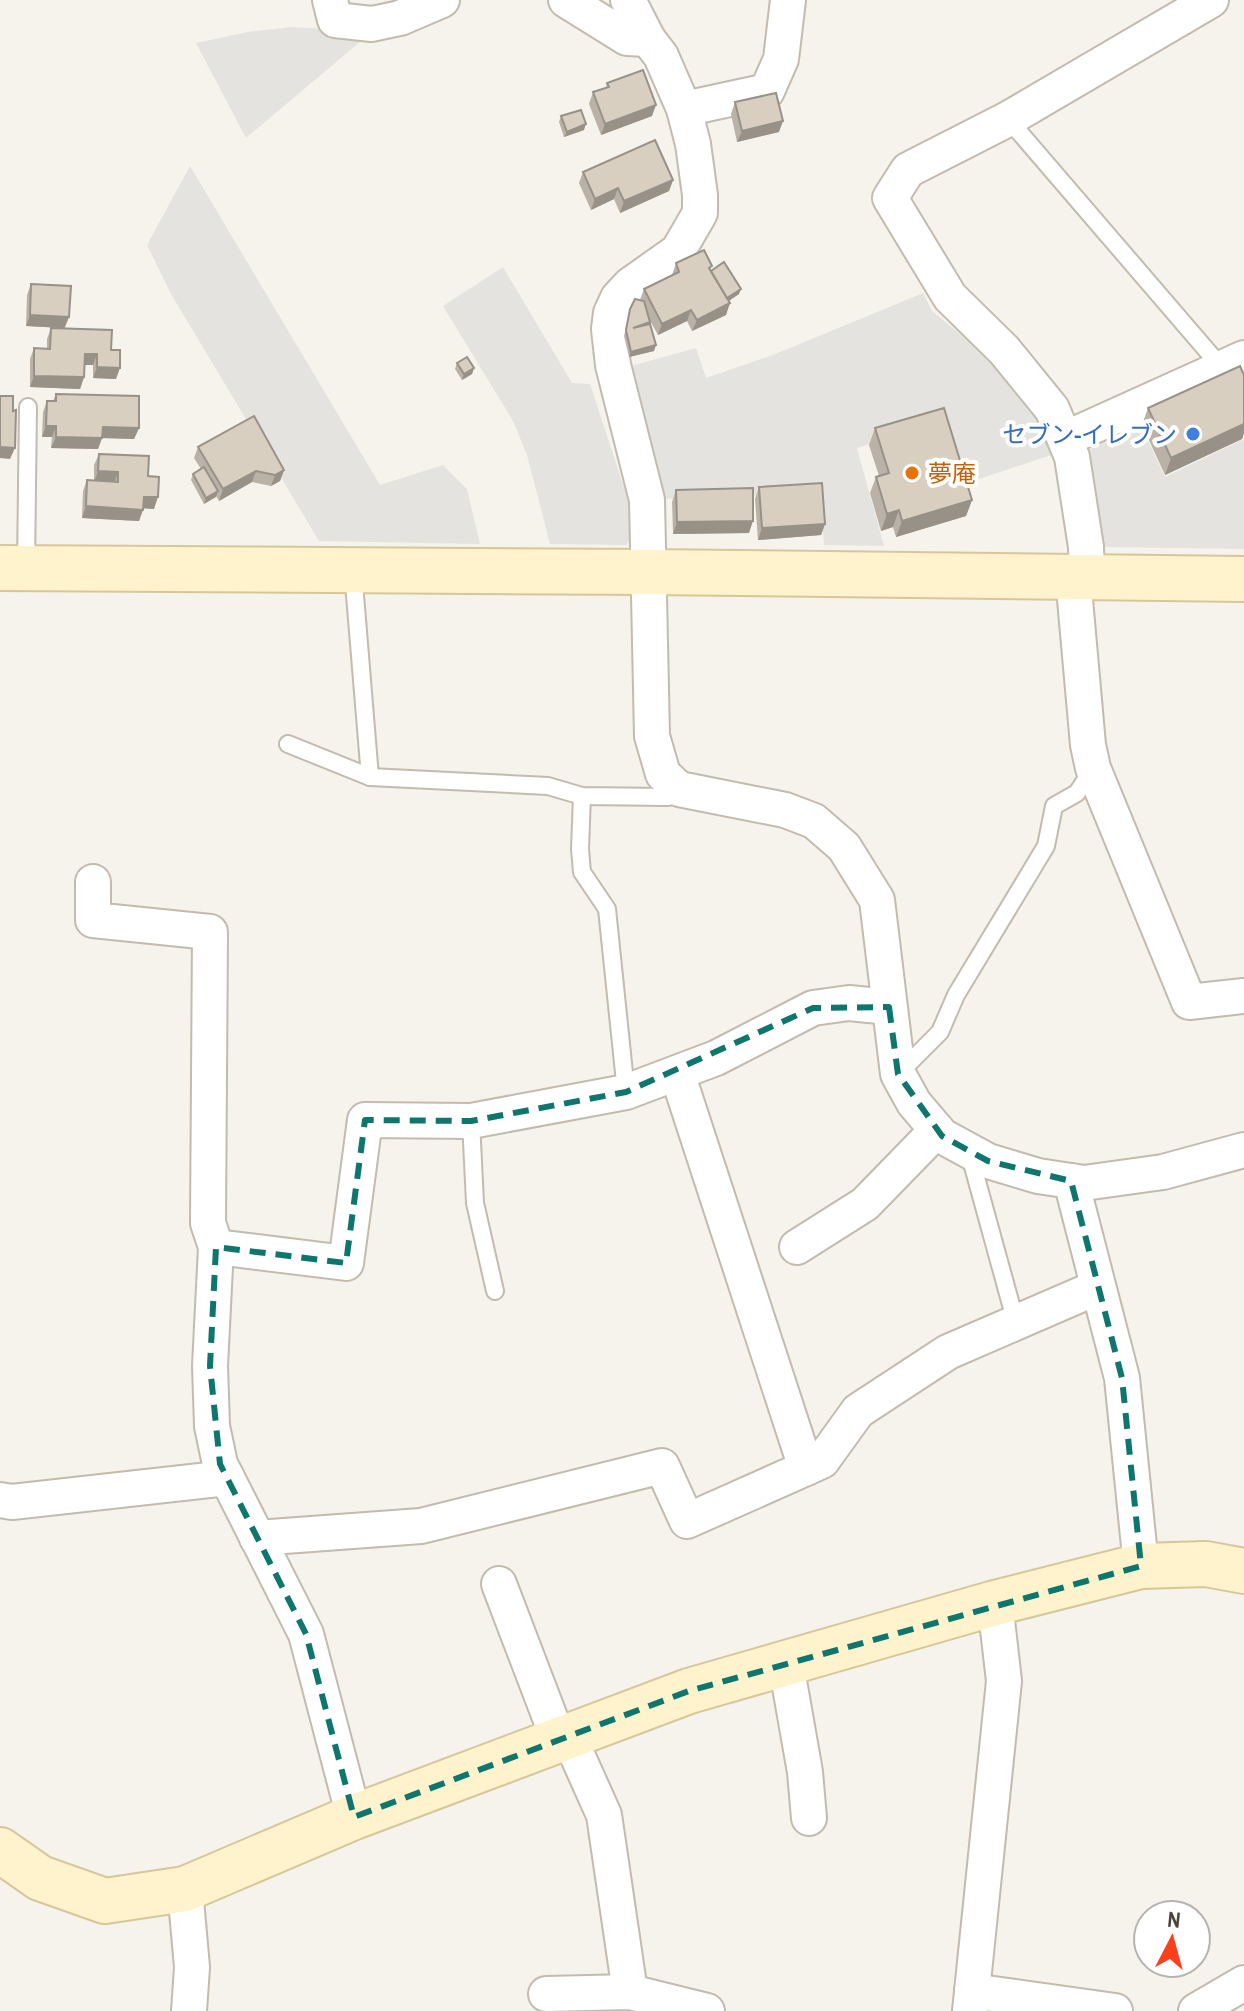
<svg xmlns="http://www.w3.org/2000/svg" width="1244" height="2011" font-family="'Archivo Narrow','Noto Sans JP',sans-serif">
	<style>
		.parking { fill: #e5e3e0 }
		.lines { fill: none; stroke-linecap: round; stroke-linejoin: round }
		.lane-casing { stroke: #c2bbae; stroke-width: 20 }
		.street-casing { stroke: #c2bbae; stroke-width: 38 }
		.secondary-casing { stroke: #d6c79b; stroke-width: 48 }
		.lane { stroke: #fff; stroke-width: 16 }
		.street { stroke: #fff; stroke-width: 34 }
		.secondary { stroke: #fff3cd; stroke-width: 44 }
		.wall { fill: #bab2a6 }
		.shaded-wall { fill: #979187 }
		.building { fill: #d8cfc1; stroke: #979187; stroke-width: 2 }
		.marked { fill: none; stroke: #0f766e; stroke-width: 6; stroke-dasharray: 16 10; stroke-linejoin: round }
		.shop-dot { fill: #3f7fe0; stroke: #fff; stroke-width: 3 }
		.food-dot { fill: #e8710a; stroke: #fff; stroke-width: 3 }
		.labels { text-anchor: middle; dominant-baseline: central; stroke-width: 8; stroke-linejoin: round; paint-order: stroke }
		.shop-label { font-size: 24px; fill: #366cbe; stroke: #fff; text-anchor: end }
		.food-label { font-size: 24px; fill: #c56008; stroke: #fff; text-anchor: start }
	</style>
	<rect width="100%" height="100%" fill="#f6f3ec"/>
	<g class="parking">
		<polygon points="291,27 373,31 246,138 196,43 248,32"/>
		<polygon points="190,166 380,485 443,465 467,489 480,544 319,541 171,294 147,245"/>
		<polygon points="503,267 572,383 590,384 638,530 626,545 550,544 527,455 513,421 443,306"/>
		<polygon points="923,293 932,311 992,360 1032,408 1054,454 958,486 938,423 857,448 884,546 824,545 820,493 661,499 627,367 696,348 706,378 773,355"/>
		<polygon points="1140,424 1165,477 1244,439 1244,549 1103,547 1086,457 1093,445"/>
	</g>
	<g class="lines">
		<g class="lane-casing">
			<g id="lane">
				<polyline points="1008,119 1222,368"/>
				<polyline points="26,566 28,407"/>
				<polyline points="353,571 370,777"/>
				<polyline points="288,744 370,777 548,786 582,796 668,797 679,789"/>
				<polyline points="582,796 580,849 582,872 607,909 626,1092"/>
				<polyline points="898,1074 940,1032 956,995 1046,846 1054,806 1077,793 1092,770"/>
				<polyline points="471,1121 475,1203 495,1291"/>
				<polyline points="969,1152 1016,1323"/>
			</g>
		</g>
		<g class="street-casing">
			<g id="street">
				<polyline points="330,0 335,20 372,24 400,18 442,0"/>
				<polyline points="566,0 627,38 648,39"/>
				<polyline points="628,0 648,39 661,56 684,109 693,144 700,195 700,213 678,251 630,285 618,298 611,313 609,329 613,365 647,500 652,736 663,774 679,789 785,810 814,821 844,847 877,900 898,1074 914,1103 942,1136 988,1161 1038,1176 1084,1183 1163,1172 1244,1150"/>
				<polyline points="684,109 767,91 781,59 788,0"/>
				<polyline points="1067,438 1244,358"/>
				<polyline points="1073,577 1088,745 1093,768 1189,1002 1244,996"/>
				<polyline points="1087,577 1086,547 1072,457 1052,409 1004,350 950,297 890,198 908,170 1008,119 1211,0"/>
				<polyline points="93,882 93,920 210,932 208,1223 216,1247 210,1366 212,1426 220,1464 306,1634 354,1817"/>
				<polyline points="677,1073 806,1468"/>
				<polyline points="1071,1181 1122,1378 1141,1566"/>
				<polyline points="216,1247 346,1263 365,1120 471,1121 626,1092 716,1058 813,1008 849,1003 889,1007"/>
				<polyline points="797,1247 865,1204 937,1130"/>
				<polyline points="0,1500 12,1502 227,1478"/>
				<polyline points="257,1538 421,1526 662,1466 687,1521 822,1461 858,1411 948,1352 1098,1287"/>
				<polyline points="499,1584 559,1741"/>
				<polyline points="786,1664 805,1772 809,1818"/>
				<polyline points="569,1737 604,1815 630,1992"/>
				<polyline points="185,1889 192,1967 189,2011"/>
				<polyline points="972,1991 1115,2011"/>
				<polyline points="546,1994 630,1992 707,2011"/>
				<polyline points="970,2011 1004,1681 995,1603"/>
				<polyline points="1196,2011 1244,1983"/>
			</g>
		</g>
		<g class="secondary-casing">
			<g id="secondary">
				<polyline points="0,568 648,572 1244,579"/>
				<polyline points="0,1850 40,1878 105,1901 185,1889 354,1817 689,1691 995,1603 1141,1566 1206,1564 1244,1571"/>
			</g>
		</g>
		<use href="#lane" class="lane"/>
		<use href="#street" class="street"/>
		<use href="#secondary" class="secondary"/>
	</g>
	<g class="wall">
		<polygon points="607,83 652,116 601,135 589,104 593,92 606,88"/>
		<polygon points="735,102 779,132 737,142 731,114"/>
		<polygon points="561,116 584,130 564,137 559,122"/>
		<polygon points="583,172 673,180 669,191 620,213 614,199 591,210 579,183"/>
		<polygon points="676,263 710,269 739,294 729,301 726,315 692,331 687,321 658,335 648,317 654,351 629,357 624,336 630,309 640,300 644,289 672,275"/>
		<polygon points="31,284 69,317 65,328 111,350 116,379 93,378 93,365 85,365 84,377 80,389 30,387 30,359 34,348 47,348 47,339 51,328 62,328 26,326 27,295"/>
		<polygon points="457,363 474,368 472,374 462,380 455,369"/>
		<polygon points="56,394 139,428 134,439 102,438 98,449 51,448 52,437 42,437 43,412 47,401 53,401"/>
		<polygon points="1148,408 1244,433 1242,439 1165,475 1142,425"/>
		<polygon points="875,428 972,500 966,516 896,537 893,527 881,531 870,493 876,477 879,476 869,445"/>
		<polygon points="198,447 284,470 280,481 271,486 252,482 219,501 216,496 204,504 191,480 193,474 201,469 194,458"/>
		<polygon points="99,454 148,476 154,509 143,508 139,521 82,518 83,491 87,480 94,481 94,465"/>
		<polygon points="759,487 825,524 821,535 758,540 755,499"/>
		<polygon points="676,490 749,533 673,534 672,502"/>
	</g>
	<g class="shaded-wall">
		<polygon points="656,105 652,116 601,135 605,124"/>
		<polygon points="783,121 779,132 737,142 742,131"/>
		<polygon points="586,124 584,130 564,137 567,132"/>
		<polygon points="673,180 669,191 620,213 624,201"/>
		<polygon points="618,188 614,199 591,210 595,199"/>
		<polygon points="741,289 739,294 722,305 724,300"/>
		<polygon points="730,303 726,315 692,331 697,320"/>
		<polygon points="691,310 687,321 658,335 662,324"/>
		<polygon points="30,315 69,317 64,328 26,326"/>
		<polygon points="656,345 654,351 629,357 631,352"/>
		<polygon points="85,354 97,354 93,365 81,365"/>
		<polygon points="97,367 120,368 116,379 93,378"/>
		<polygon points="474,368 472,374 462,380 464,374"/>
		<polygon points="34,376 84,377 80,389 30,387"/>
		<polygon points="1244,424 1244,433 1242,439 1165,475 1171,458"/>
		<polygon points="46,426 56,426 52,437 42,437"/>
		<polygon points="103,427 139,428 134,439 102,438 98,449 51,448 56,437"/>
		<polygon points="0,447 15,448 10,459 0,458"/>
		<polygon points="284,470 280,481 271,486 275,475"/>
		<polygon points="98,471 118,472 114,484 94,482"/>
		<polygon points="256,471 252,482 219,501 223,489"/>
		<polygon points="218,491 216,497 204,504 206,498"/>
		<polygon points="144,497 158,497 154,509 140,508"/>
		<polygon points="972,500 966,516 896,537 902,521"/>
		<polygon points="86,506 143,510 139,521 82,518"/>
		<polygon points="899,510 893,527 881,531 887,514"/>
		<polygon points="753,521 749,533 673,534 677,522"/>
		<polygon points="825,524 821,535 758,540 762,528"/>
	</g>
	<g class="building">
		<polygon points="643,70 656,105 605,124 593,92 609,87 607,83"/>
		<polygon points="776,93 783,121 742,131 735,102"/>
		<polygon points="581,110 586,124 567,132 561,116"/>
		<polygon points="655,140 673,180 624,201 618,188 595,199 583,172"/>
		<polygon points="704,250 712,266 709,268 730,303 697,320 691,310 662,324 644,289 679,272 676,263"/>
		<polygon points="724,262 741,289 727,298 711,271"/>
		<polygon points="31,284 71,286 69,317 30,315"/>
		<polygon points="635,299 644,301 650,322 633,328 650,324 656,345 631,352 626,330 630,309"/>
		<polygon points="51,328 112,330 111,350 120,350 120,368 97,367 97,354 85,354 84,377 34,376 34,348 50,349"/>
		<polygon points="467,357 474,368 464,374 457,363"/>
		<polygon points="1240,366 1244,375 1244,424 1171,458 1148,408"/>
		<polygon points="56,394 139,396 139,428 103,427 102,438 56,437 56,426 46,426 47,401 56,401"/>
		<polygon points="0,396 13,396 13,411 16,410 15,448 0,447"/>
		<polygon points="944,408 972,500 902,521 899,510 887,514 876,477 889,473 875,428"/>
		<polygon points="254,416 284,470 275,475 256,471 223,489 198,447"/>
		<polygon points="99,454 149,456 148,476 159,477 158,497 144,497 143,510 86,506 87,480 118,482 118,472 98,471"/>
		<polygon points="204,467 218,491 206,498 193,474"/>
		<polygon points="822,483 825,524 762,528 759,487"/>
		<polygon points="753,488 753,521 677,522 676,490"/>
	</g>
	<path class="marked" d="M889 1007 898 1074 942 1136 988 1161 1071 1181 1122 1378 1141 1566 689 1691 354 1817 306 1634 220 1464 210 1366 216 1247 346 1263 365 1120 471 1121 626 1092 813 1008Z"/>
	<circle class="shop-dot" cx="1193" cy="434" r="8"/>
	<circle class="food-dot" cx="912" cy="473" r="8"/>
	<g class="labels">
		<g class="shop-label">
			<text x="1177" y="434">セブン-イレブン</text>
		</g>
		<g class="food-label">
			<text x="928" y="473">夢庵</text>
		</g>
	</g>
	<g transform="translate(1172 1939) rotate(6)"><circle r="38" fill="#ffffff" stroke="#b7b4b0" stroke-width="2"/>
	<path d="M0-6L14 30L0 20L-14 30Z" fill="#fc3f1d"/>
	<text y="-12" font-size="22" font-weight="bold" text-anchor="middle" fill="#4b4439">N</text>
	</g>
</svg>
